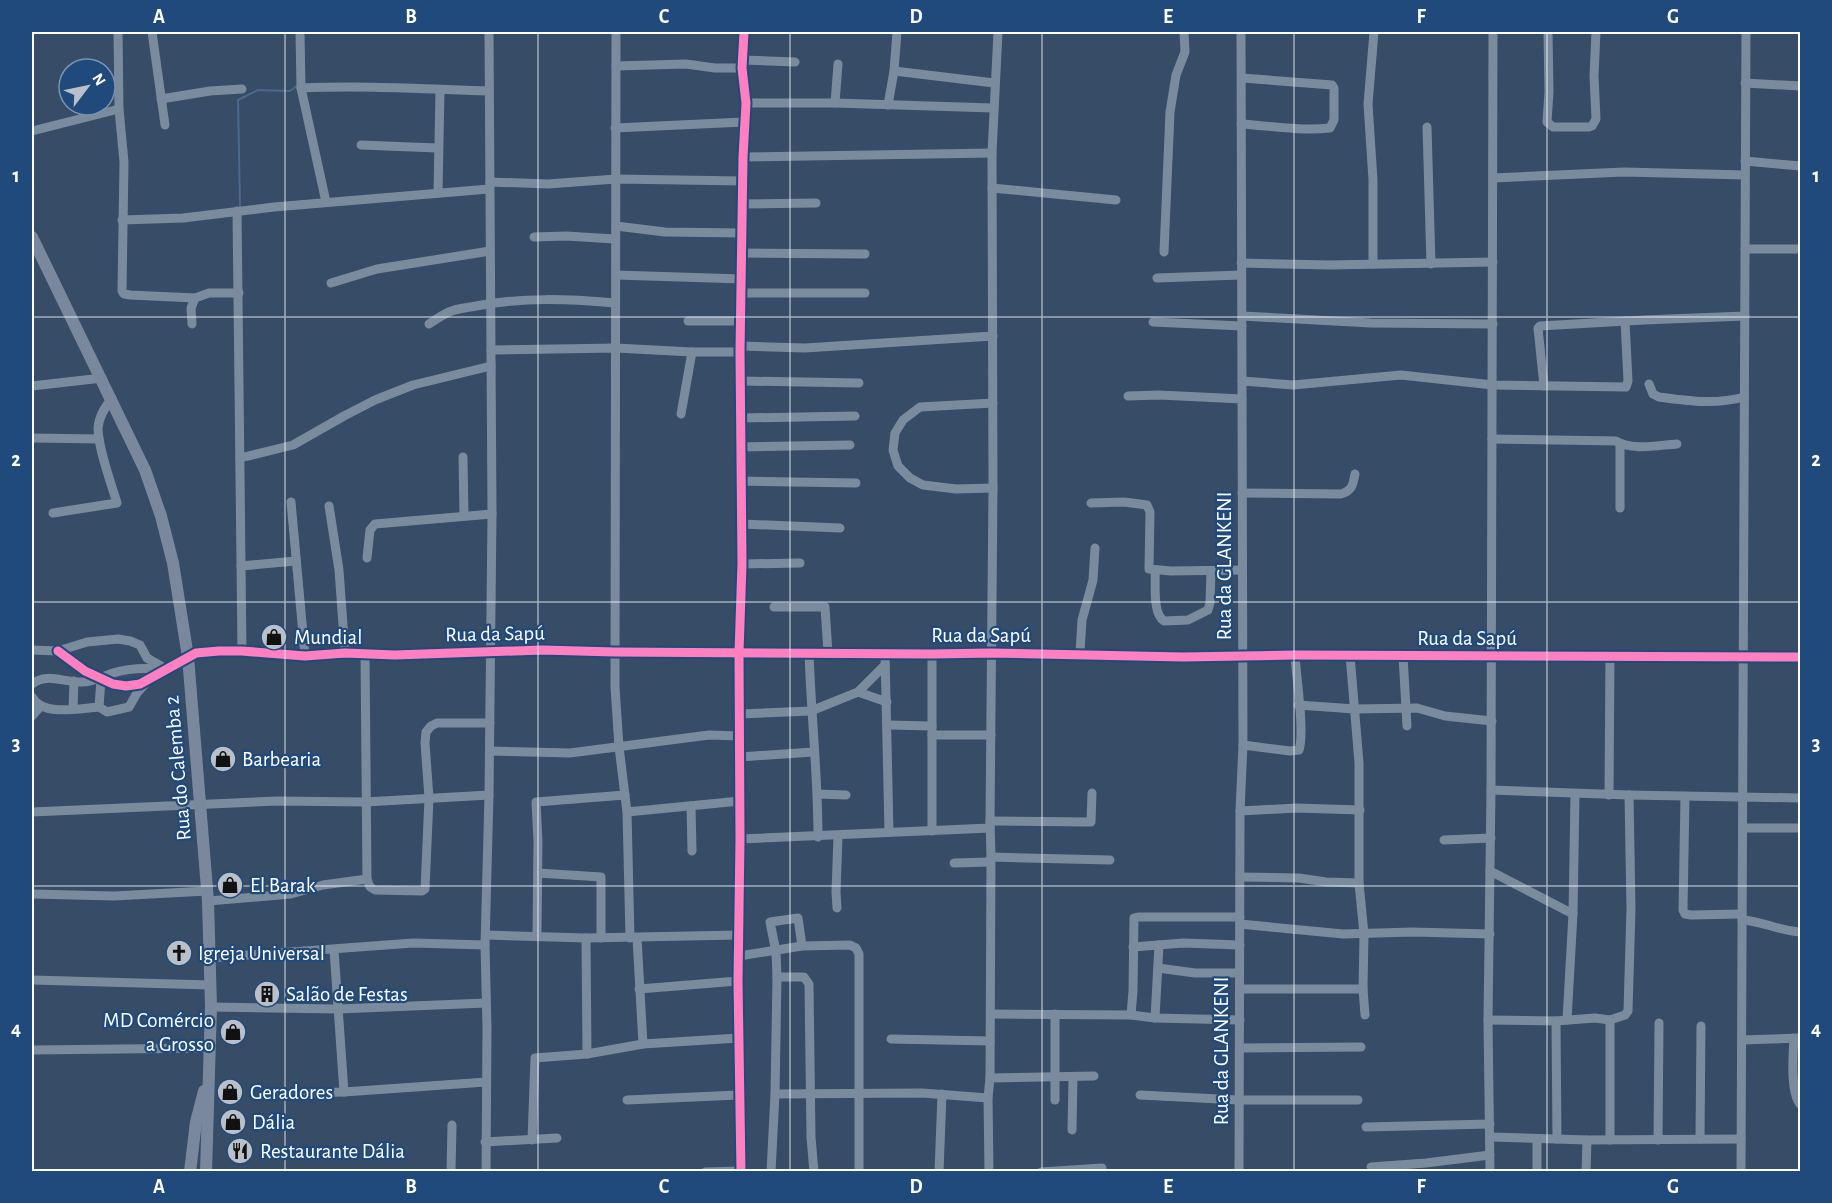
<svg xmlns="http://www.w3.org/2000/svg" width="1832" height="1203" font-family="'Alegreya Sans',sans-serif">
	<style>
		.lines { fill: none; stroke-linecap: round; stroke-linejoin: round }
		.stream { stroke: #4b698d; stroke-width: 2 }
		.minor { stroke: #7a8b9e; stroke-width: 9 }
		.major { stroke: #7a889d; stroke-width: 12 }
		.cycleway-casing { stroke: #214a7c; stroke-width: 13 }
		.cycleway { stroke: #ff80c0; stroke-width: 9 }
		.grid { fill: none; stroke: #fff; stroke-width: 1.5; stroke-opacity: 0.55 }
		.labels { text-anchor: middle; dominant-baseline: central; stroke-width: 4.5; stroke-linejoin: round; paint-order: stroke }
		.street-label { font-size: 21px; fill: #fff; stroke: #214a7c }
		.poi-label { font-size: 21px; fill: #fff; stroke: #214a7c; text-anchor: start }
		.neatline { fill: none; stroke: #fff; stroke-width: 2 }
		.grid-label { font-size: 20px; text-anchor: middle; font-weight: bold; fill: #fff }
	</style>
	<rect width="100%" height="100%" fill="#364c67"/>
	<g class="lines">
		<polyline class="stream" points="240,207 238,100 258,90 290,91 298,85"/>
		<g class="minor">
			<polyline points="118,32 119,109 124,162 122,291 124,294 130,295 195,298"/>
			<polyline points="152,32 165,125"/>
			<polyline points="300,32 301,88 326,202"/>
			<polyline points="616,32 615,687 619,747 627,812 630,938"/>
			<polyline points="1548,32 1549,92 1547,122 1553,127 1589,127 1592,126 1596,119 1594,76 1596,32"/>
			<polyline points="743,60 795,62"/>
			<polyline points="616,66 686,64 715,68 742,68"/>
			<polyline points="894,71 994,83"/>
			<polyline points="1745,83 1800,86"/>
			<path d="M301 88C364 85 426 89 489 91"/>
			<polyline points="161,99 210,91 242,89"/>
			<polyline points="746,103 835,103 993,108"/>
			<polyline points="835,103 838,64"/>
			<polyline points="888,105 894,71 897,32"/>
			<path d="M1241 124C1271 126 1300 131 1330 128L1334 120V88L1332 85 1242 78"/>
			<polyline points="1427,127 1431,264"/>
			<polyline points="615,128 744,122"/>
			<polyline points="32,131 119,109"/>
			<polyline points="361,145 437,148"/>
			<polyline points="743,157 992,153"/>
			<polyline points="1745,161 1800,166"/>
			<polyline points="1493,178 1624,172 1745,175"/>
			<polyline points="490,182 548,184 616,179 743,181"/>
			<polyline points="992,188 1116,200"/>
			<polyline points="438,193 440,90"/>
			<polyline points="742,204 816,203"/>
			<polyline points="237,211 242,651"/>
			<polyline points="122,220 183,218 274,207 489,189"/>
			<polyline points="616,226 665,232 742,233"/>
			<polyline points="534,237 566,236 615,239"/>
			<polyline points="1745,249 1800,249"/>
			<polyline points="1164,252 1170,112 1176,75 1185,52 1184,32"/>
			<polyline points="742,253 865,254"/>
			<polyline points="1241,263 1330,265 1493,262"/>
			<polyline points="1373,264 1373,180 1368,104 1374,32"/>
			<polyline points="616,275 742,279"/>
			<polyline points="1157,278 1241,275"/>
			<polyline points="331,283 377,269 490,251"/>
			<polyline points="742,293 865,293"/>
			<polyline points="1242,316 1371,323 1493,324"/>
			<polyline points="688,321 741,321"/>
			<polyline points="1153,322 1242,326"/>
			<polyline points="192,324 191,308 195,298 209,293 239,293"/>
			<path d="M429 324C435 320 442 315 449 312 458 308 467 308 476 306 523 297 568 299 615 303"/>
			<polyline points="742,346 805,348 993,336"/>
			<polyline points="491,350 616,348 692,352 740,352"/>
			<polyline points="741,381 859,383"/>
			<polyline points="1242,381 1293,385 1401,375 1493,385 1626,387 1628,381 1625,321"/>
			<path d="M1649 384 1653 394 1659 397C1689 401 1715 405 1744 397"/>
			<polyline points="32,386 102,378"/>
			<polyline points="1544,386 1538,328 1540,326 1644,320 1745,316"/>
			<polyline points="1128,396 1159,395 1242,399"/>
			<polyline points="993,403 920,407 903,420 895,433 893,450 898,466 910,478 923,485 956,489 993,488"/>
			<polyline points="681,414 692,352"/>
			<polyline points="741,418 855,416"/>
			<polyline points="32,438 99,439"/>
			<path d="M1492 439 1616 441C1632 451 1659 445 1677 444"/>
			<polyline points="741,447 850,445"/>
			<polyline points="463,457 464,516"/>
			<polyline points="240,458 293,445 344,416 375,400 413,385 491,366"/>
			<polyline points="740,481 856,483"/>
			<path d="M1242 493 1341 494C1352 491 1353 485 1355 474"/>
			<polyline points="291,502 305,656"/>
			<polyline points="1091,503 1124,502 1147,505 1150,512 1149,569 1171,571 1242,570"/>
			<polyline points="329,506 339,570 345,653"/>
			<polyline points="1620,508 1620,444"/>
			<path d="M53 513 117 503C111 483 98 448 98 428 99 416 105 407 112 398"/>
			<polyline points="742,524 840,528"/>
			<polyline points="367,558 370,530 375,524 492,514"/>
			<polyline points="742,564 800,563"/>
			<polyline points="241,566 296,561"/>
			<path d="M1155 570C1156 584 1152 613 1164 621L1188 620 1208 610 1210 603 1211 571"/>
			<polyline points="774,607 825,607 828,653"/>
			<polyline points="32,650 58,651 87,642 118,639 130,641 140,645 147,658 166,669"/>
			<polyline points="58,651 85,671 113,684 126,686 140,684 196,653 219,651 242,651 305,656 345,653 395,655 542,650 615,652 932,654 992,653 1183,657 1295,655 1800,657"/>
			<path d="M809 652C811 714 818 775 818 837"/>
			<polyline points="885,653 889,832"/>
			<polyline points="1080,653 1082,620 1093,580 1095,548"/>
			<polyline points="365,654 367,879 370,887 375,890 422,891 425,889 429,798 425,743 426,732 431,726 437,723 490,723"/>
			<polyline points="932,654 932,831"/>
			<polyline points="1350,655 1359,763 1359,883 1364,934 1363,989 1365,1015"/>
			<polyline points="1403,656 1407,726"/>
			<path d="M32 684C46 672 65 683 82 682 94 682 103 676 113 673 128 668 146 668 161 669"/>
			<polyline points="858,692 887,702"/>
			<path d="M32 697C43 717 80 708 99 707L101 679"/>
			<polyline points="1298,705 1355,709 1417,708 1445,716 1492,721"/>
			<polyline points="99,707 107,712 129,707 137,693 147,682"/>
			<polyline points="73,708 74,681"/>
			<polyline points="739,714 811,711 858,692 885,665"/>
			<polyline points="32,716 41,706"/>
			<polyline points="888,725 932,726"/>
			<polyline points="932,735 991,735"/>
			<path d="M1243 745 1290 751 1299 750C1305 732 1296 676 1295 655"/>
			<polyline points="490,751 570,753 709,735 740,736"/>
			<polyline points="740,757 813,752"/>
			<polyline points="1491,790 1629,795 1800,798"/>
			<polyline points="818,794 846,795"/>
			<polyline points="1609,795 1610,656"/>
			<polyline points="1685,797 1683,910 1685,914 1691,915 1742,914"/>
			<polyline points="691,806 692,851"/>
			<polyline points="1240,811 1296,808 1360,810"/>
			<polyline points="32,812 277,801 365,802 489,795"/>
			<polyline points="627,812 740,801"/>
			<polyline points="990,821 1091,822 1092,793"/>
			<polyline points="1743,828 1800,828"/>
			<polyline points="740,839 990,828"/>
			<polyline points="1444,840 1491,838"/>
			<polyline points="991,857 1110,860"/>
			<polyline points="954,863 990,862"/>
			<polyline points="1490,871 1573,914"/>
			<polyline points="538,873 601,877 601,938"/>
			<polyline points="1240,877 1299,878 1326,882 1359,883"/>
			<polyline points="32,894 114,896 207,891"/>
			<polyline points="208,901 291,894 323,885 367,879"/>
			<polyline points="837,908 836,892 838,836"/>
			<path d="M1742 920C1762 921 1780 931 1800 932"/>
			<polyline points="1240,924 1343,934 1413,932 1490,934"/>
			<polyline points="486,935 586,938 739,935"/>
			<polyline points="537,935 538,841 536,802 625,795"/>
			<polyline points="586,938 587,1054"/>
			<polyline points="637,938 643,1044"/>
			<polyline points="1133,947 1183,943 1240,945"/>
			<polyline points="334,950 344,1092"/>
			<polyline points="739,956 802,946 850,945 856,948 859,954 859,1172"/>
			<polyline points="210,958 413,943 485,945"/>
			<polyline points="1158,968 1195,973 1239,973"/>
			<polyline points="777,977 804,977 809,984 811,1137 814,1172"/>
			<polyline points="32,980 210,985"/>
			<polyline points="639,989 738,981"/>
			<polyline points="1240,989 1363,989"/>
			<polyline points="211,1007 338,1009 486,1003"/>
			<polyline points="991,1014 1131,1015 1155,1018 1240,1020"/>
			<polyline points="1055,1014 1055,1100"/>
			<polyline points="1131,1015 1133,991 1134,918 1138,917 1240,917"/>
			<polyline points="1155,1018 1159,945"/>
			<polyline points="1488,1020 1556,1021 1595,1018 1610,1020 1625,1015 1628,1011 1631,909 1629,795"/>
			<polyline points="1567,1020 1573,914 1575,794"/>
			<polyline points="1556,1021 1557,1139"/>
			<path d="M1794 1038C1793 1054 1790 1092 1800 1104"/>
			<polyline points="891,1039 990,1041"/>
			<polyline points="1742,1040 1799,1038"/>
			<polyline points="1240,1048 1361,1047"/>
			<polyline points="32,1050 210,1048"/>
			<polyline points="990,1078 1094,1076"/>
			<polyline points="276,1094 344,1092 486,1082"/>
			<polyline points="775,1094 922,1093 988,1098"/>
			<polyline points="1140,1095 1239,1100 1358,1100"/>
			<polyline points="627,1100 738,1095"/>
			<polyline points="1366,1127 1490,1124"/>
			<polyline points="1072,1130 1073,1077"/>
			<polyline points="1490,1137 1587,1140 1741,1139"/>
			<polyline points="1537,1139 1537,1172"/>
			<polyline points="1700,1139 1701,1026"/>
			<polyline points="532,1140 535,1058 587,1054 643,1044 739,1038"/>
			<polyline points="1610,1140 1610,1020"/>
			<polyline points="1658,1140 1659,1023"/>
			<polyline points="485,1142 557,1138"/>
			<polyline points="1371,1167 1426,1163 1490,1155"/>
			<polyline points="451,1172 452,1125"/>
			<polyline points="486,1172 487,1028 485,945 489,795 492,514 489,32"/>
			<polyline points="705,1172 741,1171"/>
			<polyline points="741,1172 738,981 740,839 739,652 742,564 740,352 743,157 746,103 742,68 744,32"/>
			<polyline points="771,1172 775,1094 777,977 776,952 770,922 798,918 802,946"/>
			<polyline points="939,1172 942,1094"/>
			<polyline points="989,1172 988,1098 990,1078 991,857 990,821 993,488 992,153 998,32"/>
			<polyline points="1041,1172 1102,1168"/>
			<polyline points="1239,1172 1240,811 1243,745 1241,32"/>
			<polyline points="1490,1172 1488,1020 1491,790 1493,32"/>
			<polyline points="1586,1172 1587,1140"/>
			<polyline points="1741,1172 1746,32"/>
		</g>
		<g class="major">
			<polyline points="32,237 145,470 161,516 173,563 188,657 208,901 211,1007 206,1172"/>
			<polyline points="190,1172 196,1122 204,1091"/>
		</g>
		<g class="cycleway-casing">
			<g id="cycleway">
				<polyline points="58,651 85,671 113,684 126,686 140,684 196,653 219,651 242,651 305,656 345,653 395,655 542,650 615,652 932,654 992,653 1183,657 1295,655 1800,657"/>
				<polyline points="741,1172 738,981 740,839 739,652 742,564 740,352 743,157 746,103 742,68 744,32"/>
			</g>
		</g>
		<use href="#cycleway" class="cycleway"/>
	</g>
	<path class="grid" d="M285 32V1172M538 32V1172M790 32V1172M1042 32V1172M1294 32V1172M1547 32V1172M32 317H1800M32 602H1800M32 886H1800"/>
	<defs>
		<g id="shop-disc" transform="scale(1.35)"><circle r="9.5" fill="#b9c0ca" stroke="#214a7c"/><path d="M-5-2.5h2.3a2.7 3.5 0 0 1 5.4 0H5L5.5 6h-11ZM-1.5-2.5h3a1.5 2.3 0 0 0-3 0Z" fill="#111"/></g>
		<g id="church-disc" transform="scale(1.35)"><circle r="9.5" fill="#b9c0ca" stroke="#214a7c"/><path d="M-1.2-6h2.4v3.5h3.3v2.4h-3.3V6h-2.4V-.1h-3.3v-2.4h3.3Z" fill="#111"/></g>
		<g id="building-disc" transform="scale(1.35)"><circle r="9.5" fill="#b9c0ca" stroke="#214a7c"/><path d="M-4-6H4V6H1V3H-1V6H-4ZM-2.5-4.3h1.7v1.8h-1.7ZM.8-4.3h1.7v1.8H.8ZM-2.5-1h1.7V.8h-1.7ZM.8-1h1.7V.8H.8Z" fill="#111"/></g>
		<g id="restaurant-disc" transform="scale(1.35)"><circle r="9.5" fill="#b9c0ca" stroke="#214a7c"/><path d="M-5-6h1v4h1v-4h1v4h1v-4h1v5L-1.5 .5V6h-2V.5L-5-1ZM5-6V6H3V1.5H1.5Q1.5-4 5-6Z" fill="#111"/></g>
	</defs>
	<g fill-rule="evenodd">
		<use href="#shop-disc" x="274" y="637"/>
		<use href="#shop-disc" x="223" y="759"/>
		<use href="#shop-disc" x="230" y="885"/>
		<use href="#church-disc" x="179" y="953"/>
		<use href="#building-disc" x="267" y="994"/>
		<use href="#shop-disc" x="233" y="1032"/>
		<use href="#shop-disc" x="230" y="1092"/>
		<use href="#shop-disc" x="233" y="1122"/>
		<use href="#restaurant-disc" x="240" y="1151"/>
	</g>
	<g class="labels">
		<g class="street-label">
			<text transform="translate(1224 566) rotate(-90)">Rua da GLANKENI</text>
			<text transform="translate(495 634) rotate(-1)">Rua da Sapú</text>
			<text x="981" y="635">Rua da Sapú</text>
			<text x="1467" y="638">Rua da Sapú</text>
			<text transform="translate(178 768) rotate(-95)">Rua do Calemba 2</text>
			<text transform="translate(1221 1051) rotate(-90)">Rua da GLANKENI</text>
		</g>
		<g class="poi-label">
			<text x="294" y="637">Mundial</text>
			<text x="242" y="759">Barbearia</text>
			<text x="250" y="885">El Barak</text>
			<text x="198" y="953">Igreja Universal</text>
			<text x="286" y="994">Salão de Festas</text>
			<text x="214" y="1020" text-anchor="end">MD Comércio<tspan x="214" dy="24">a Grosso</tspan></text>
			<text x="250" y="1092">Geradores</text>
			<text x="252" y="1122">Dália</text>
			<text x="260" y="1151">Restaurante Dália</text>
		</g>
	</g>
	<rect width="1832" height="1203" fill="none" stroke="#214a7c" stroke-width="66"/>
	<g transform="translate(87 87) rotate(58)"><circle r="28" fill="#214a7c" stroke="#7a92b0" stroke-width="1.5"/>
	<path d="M0-4.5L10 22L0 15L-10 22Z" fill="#b9c0ca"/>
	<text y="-9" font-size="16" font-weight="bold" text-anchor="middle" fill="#ffffff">N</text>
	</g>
	<rect x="33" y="33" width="1766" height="1137" class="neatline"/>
	<g class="grid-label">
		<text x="159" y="23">A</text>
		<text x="411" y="23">B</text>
		<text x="664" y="23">C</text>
		<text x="916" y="23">D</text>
		<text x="1168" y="23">E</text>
		<text x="1421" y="23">F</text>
		<text x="1673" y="23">G</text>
		<text x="16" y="182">1</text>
		<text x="1816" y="182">1</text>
		<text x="16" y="466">2</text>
		<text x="1816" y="466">2</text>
		<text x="16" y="750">3</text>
		<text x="1816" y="750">3</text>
		<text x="16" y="1035">4</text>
		<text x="1816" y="1035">4</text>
		<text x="159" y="1193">A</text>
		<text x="411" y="1193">B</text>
		<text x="664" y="1193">C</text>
		<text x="916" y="1193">D</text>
		<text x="1168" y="1193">E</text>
		<text x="1421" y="1193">F</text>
		<text x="1673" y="1193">G</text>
	</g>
</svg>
